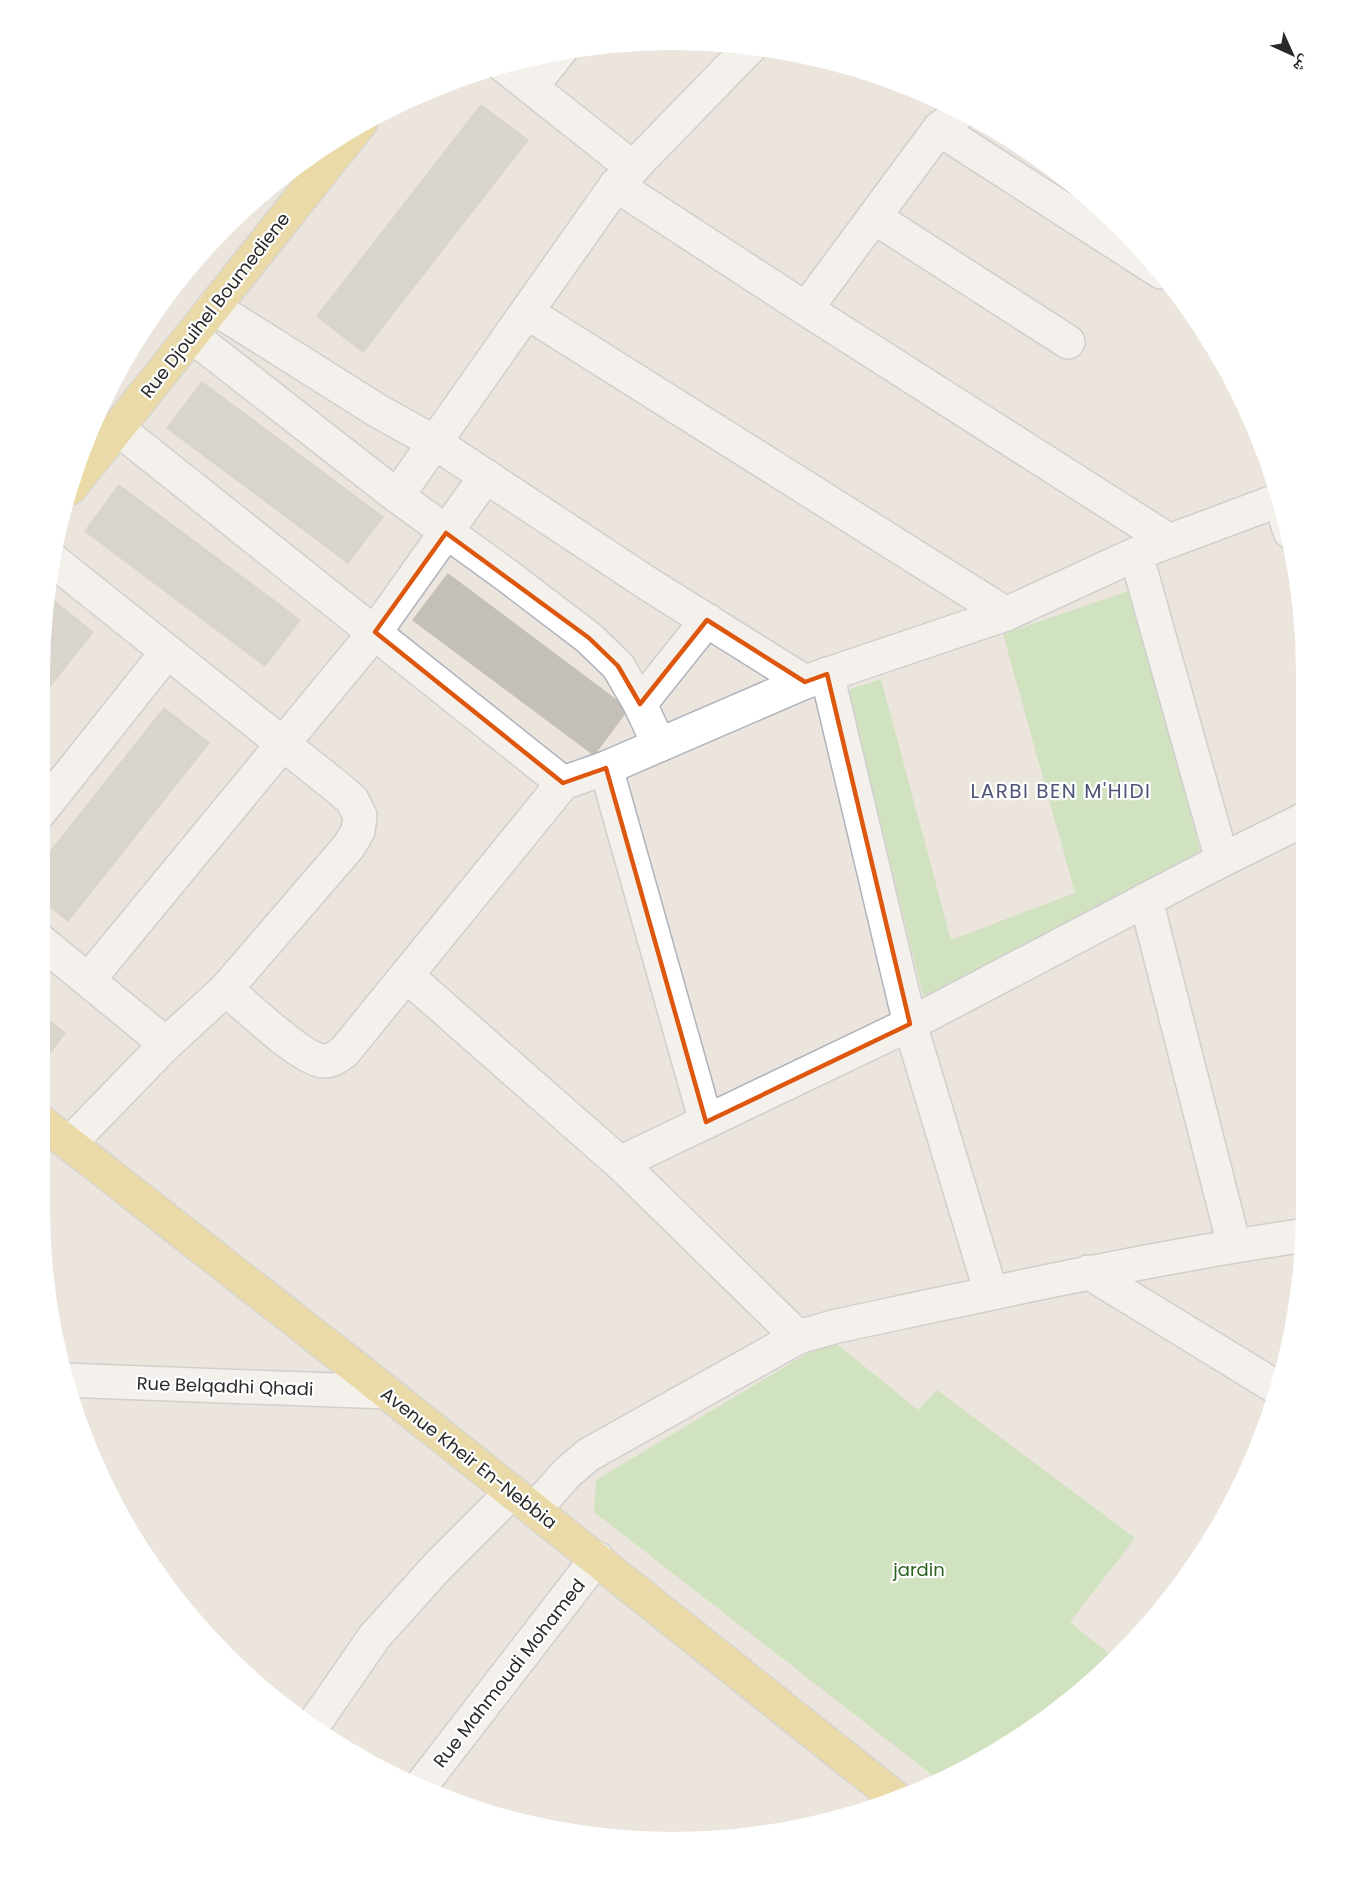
<svg xmlns="http://www.w3.org/2000/svg" width="1346" height="1881" font-family="Poppins,'Noto Naskh Arabic',sans-serif">
	<style>
		.education { fill: #ebe3cd }
		.green { fill: #b1de9d }
		.building { fill: #c4bfb8; stroke: #c6c1b7; stroke-width: 1.5 }
		.lines { fill: none; stroke-linecap: round; stroke-linejoin: round }
		.minor-casing { stroke: #b0b3bd; stroke-width: 36 }
		.major-casing { stroke: #c3c3c3; stroke-width: 36 }
		.minor { stroke: #fff; stroke-width: 33 }
		.major { stroke: #e7cc66; stroke-width: 33 }
		.marked { fill: none; stroke: #de570e; stroke-width: 4.5; stroke-linejoin: round }
		.labels { text-anchor: middle; dominant-baseline: central; stroke-width: 4.5; stroke-linejoin: round; paint-order: stroke }
		.street-label { font-size: 18px; fill: #2a2a2a; stroke: #fff }
		.park-label { font-size: 18px; fill: #2b621f; stroke: #fff }
		.neighbourhood-label { font-size: 20px; letter-spacing: 1.5px; fill: #4e5477; stroke: #fff }
	</style>
	<rect width="100%" height="100%" fill="#ebe5dd"/>
	<polygon class="education" points="252,199 117,370 124,356 196,255"/>
	<g class="green">
		<polygon points="1134,589 1200,851 924,1000 848,690 881,679 951,940 1075,893 1003,634"/>
		<polygon points="831,1339 918,1410 937,1390 1135,1538 1070,1622 1115,1659 1091,1685 1025,1735 940,1781 594,1512 596,1480"/>
	</g>
	<g class="building">
		<polygon points="481,105 528,140 363,352 317,316"/>
		<polygon points="202,382 383,517 348,563 167,428"/>
		<polygon points="119,485 300,620 265,666 85,531"/>
		<polygon points="448,574 628,709 594,755 413,620"/>
		<polygon points="48,596 93,632 39,700 39,673"/>
		<polygon points="164,708 209,743 68,921 39,898 39,866"/>
		<polygon points="39,1012 65,1033 39,1067"/>
	</g>
	<g class="lines">
		<g class="minor-casing">
			<g id="minor">
				<polyline points="503,65 633,168"/>
				<polyline points="531,87 560,51"/>
				<polyline points="939,129 1161,272"/>
				<polyline points="616,185 806,309 1168,540"/>
				<polyline points="874,217 1068,342"/>
				<polyline points="213,307 378,411 434,442 650,585 805,682"/>
				<polyline points="806,309 939,129 963,110"/>
				<polyline points="528,313 1006,614"/>
				<polyline points="192,336 397,496 509,577 589,638 618,666 640,704 659,745"/>
				<polyline points="117,428 563,783"/>
				<polyline points="397,496 616,185 751,46"/>
				<polyline points="1280,500 1290,532"/>
				<polyline points="1148,549 1282,499"/>
				<polyline points="827,674 910,1024 991,1293"/>
				<polyline points="640,704 707,620"/>
				<polyline points="606,768 706,1122"/>
				<polyline points="39,813 167,652"/>
				<polyline points="1146,900 1234,1245"/>
				<polyline points="39,940 166,1044 226,989 349,846 358,831 360,816 352,800 337,787 50,558"/>
				<polyline points="407,976 620,1163 798,1337"/>
				<polyline points="89,979 375,632 486,476"/>
				<path d="M226 989C245 1005 301 1059 323 1061 332 1061 337 1057 344 1052L563 783 606 768 805 682 1006 614 1136 554 1222 860"/>
				<polyline points="69,1144 166,1044"/>
				<polyline points="620,1163 910,1024 1222,860 1303,820"/>
				<polyline points="1088,1272 1279,1389"/>
				<polyline points="63,1380 387,1392"/>
				<path d="M534 1510 567 1473 588 1455 798 1337 837 1326C992 1293 1148 1258 1306 1235"/>
				<polyline points="314,1724 375,1636 438,1566 512,1492"/>
				<polyline points="420,1787 597,1558"/>
			</g>
		</g>
		<g class="major-casing">
			<g id="major">
				<polyline points="70,488 361,122"/>
				<polyline points="39,1120 365,1375 897,1799"/>
			</g>
		</g>
		<use href="#minor" class="minor"/>
		<use href="#major" class="major"/>
	</g>
	<path d="M0 0H1346V1881H0ZM446 533 589 638 618 666 640 704 707 620 805 682 827 674 910 1024 706 1122 606 768 563 783 375 632Z" fill="#ebe5dd" fill-opacity=".55" fill-rule="evenodd"/>
	<path class="marked" d="M446 533 589 638 618 666 640 704 707 620 805 682 827 674 910 1024 706 1122 606 768 563 783 375 632Z"/>
	<g class="labels">
		<g class="street-label">
			<text transform="translate(215 305) rotate(-52)">Rue Djouihel Boumediene</text>
			<text transform="translate(225 1386) rotate(2)">Rue Belqadhi Qhadi</text>
			<text transform="translate(469 1458) rotate(38)">Avenue Kheir En-Nebbia</text>
			<text transform="translate(509 1673) rotate(-52)">Rue Mahmoudi Mohamed</text>
		</g>
		<g class="park-label">
			<text x="919" y="1569">jardin</text>
		</g>
		<g class="neighbourhood-label">
			<text x="1061" y="791">LARBI BEN M'HIDI</text>
		</g>
	</g>
	<path d="M0 0H1346V1881H0ZM673 50H673A623 623 0 0 1 1296 673V1209A623 623 0 0 1 673 1832H673A623 623 0 0 1 50 1209V673A623 623 0 0 1 673 50Z" fill="#fff" fill-rule="evenodd"/>
	<g transform="translate(1292 54) rotate(135)" stroke="#ffffff" stroke-width="4.5" paint-order="stroke">
	<path d="M0-4.5L10 22L0 15L-10 22Z" fill="#2a2a2a"/>
	<text y="-9" font-size="16" font-weight="bold" text-anchor="middle" fill="#2a2a2a">ش</text>
	</g>
</svg>
